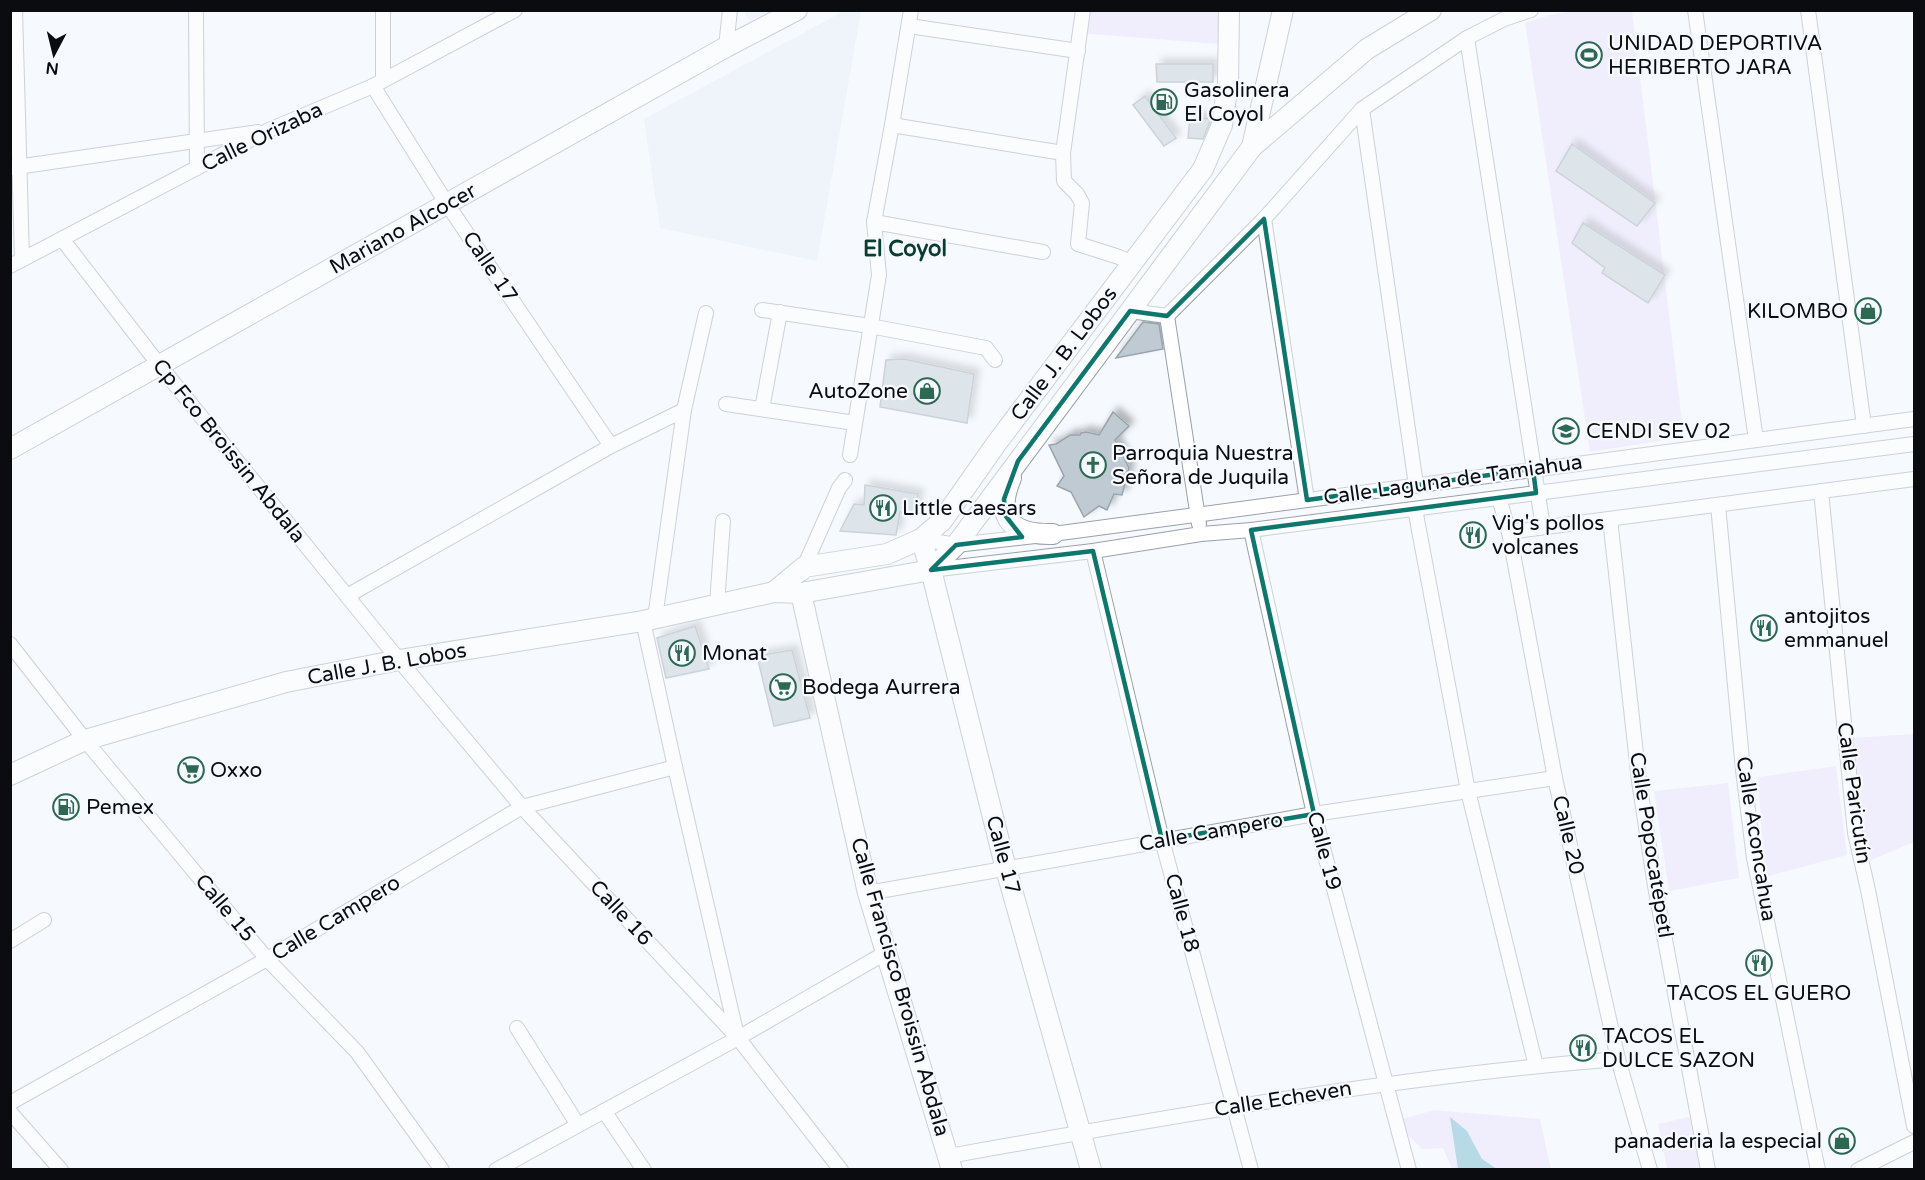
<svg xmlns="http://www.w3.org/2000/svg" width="1925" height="1180" font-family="'Varela Round',sans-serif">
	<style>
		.built { fill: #e6ebf7 }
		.green { fill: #e9e1fc }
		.water { fill: #6eb1ca }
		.building { fill: #bfcad3; stroke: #99a3ac; stroke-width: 1.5; filter: url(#shadow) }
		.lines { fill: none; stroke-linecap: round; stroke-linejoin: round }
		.street-casing { stroke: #9aa0ab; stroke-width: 16 }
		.secondary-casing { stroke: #9aa0ab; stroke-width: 22 }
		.street { stroke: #fff; stroke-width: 14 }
		.secondary { stroke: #fff; stroke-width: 20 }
		.marked { fill: none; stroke: #0f766e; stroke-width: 4.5; stroke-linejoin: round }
		.labels { text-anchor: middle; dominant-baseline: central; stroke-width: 4.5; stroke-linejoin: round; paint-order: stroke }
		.poi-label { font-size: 21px; fill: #0a0c0f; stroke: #f6f9fe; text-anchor: start }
		.street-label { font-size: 21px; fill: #0a0c0f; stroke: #f6f9fe }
		.neighbourhood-label { font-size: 22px; font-weight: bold; fill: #0a3d2d; stroke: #f6f9fe }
	</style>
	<defs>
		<filter id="shadow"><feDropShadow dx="5.5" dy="-5.5" stdDeviation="3" flood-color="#0004"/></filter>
	</defs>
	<rect width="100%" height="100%" fill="#f6f9fe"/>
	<g class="built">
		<polygon points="846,10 861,11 817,261 660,228 644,119"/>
		<polygon points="746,11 746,10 769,11 750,21 745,15"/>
	</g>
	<g class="green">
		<polygon points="1083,11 1218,11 1218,44 1080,33"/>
		<polygon points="1573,11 1632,11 1684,437 1590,452 1525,23 1550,15"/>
		<polygon points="1914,734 1914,842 1869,861 1861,824 1850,738"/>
		<polygon points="1836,766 1847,855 1765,877 1758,777"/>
		<polygon points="1728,783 1739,878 1669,891 1654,791"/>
		<polygon points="1434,1110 1540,1119 1551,1169 1452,1169 1443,1148 1422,1149 1405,1132 1402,1119"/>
		<polygon points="1693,1116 1706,1169 1667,1169 1658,1124"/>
	</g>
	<polygon class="water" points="1450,1117 1467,1131 1482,1159 1497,1169 1458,1169"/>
	<g class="building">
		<polygon points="1156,64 1213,64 1213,82 1157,82"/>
		<polygon points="1145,96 1176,138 1164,146 1133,105"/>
		<polygon points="1190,117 1211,119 1203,139 1188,138"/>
		<polygon points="1572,144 1655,203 1637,226 1556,171"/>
		<polygon points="1583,223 1665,275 1648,303 1602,273 1605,268 1572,243"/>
		<polygon points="1143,322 1159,324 1163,349 1116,358"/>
		<polygon points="904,359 974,374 967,423 880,407 886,360"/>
		<polygon points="1113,412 1129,426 1115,440 1129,468 1122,495 1114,494 1107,510 1099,506 1084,517 1071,492 1057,486 1064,476 1049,445 1056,444 1070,435 1080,435 1081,433 1086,432 1099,435"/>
		<polygon points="865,485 918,494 915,513 900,512 896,535 840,531 854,504 864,505"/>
		<polygon points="695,626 709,669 666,678 657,638"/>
		<polygon points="792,650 810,718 774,726 757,656"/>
	</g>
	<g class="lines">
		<g class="street-casing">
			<g id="street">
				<polyline points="15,10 22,259"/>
				<polyline points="196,10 197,168"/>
				<polyline points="383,10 383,78"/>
				<polyline points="1083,10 1063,153 1064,181 1077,194 1082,203 1078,244 1119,257 1133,263"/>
				<polyline points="1695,10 1756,440"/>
				<polyline points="1808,10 1864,426"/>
				<polyline points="909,26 1078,51"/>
				<polyline points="1467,38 1543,527"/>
				<polyline points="726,47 730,10"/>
				<polyline points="373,86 447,204 611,446"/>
				<polyline points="1362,109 1416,485"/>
				<polyline points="892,125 1063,153"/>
				<polyline points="10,168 258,132"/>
				<polyline points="1264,219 1307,500"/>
				<polyline points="874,222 1043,252"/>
				<polyline points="62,239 160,366 399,660 522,807 738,1038 841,1170"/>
				<polyline points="10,266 269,130 373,86 515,10"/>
				<polyline points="762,310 870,326 986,348 995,360"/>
				<polyline points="1130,311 1167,316"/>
				<polyline points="1167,316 1264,219 1362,109 1467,38 1504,19 1531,10"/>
				<polyline points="1167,316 1199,524"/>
				<polyline points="726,404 855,423"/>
				<polyline points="762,409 780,312"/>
				<polyline points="850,455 879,275 874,222 892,125 911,10"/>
				<polyline points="1821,491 1855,833 1868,890 1914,1126"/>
				<polyline points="1499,498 1509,532 1555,778 1618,1059 1650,1170"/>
				<polyline points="1718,505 1743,770 1754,858 1818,1170"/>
				<polyline points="1415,509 1468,791 1536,1066"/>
				<polyline points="1610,519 1639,781 1655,886 1708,1170"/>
				<polyline points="1251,530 1314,814 1409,1170"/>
				<polyline points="1509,532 1914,479"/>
				<polyline points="921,539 956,545 1053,534 1914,419"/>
				<polyline points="1093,551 1162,840 1251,1170"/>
				<polyline points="931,570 1093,551 1201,534 1251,530 1914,444"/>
				<polyline points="803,573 804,567 839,488 845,480"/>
				<polyline points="347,596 611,446 684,410"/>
				<polyline points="717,604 723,521"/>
				<polyline points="655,618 684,410 706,313"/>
				<polyline points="643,621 675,767 737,1036"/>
				<polyline points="10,644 85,740 267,959 357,1052 442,1170"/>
				<polyline points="868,893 1314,814 1555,778"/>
				<polyline points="10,941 44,920"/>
				<polyline points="517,1028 578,1125"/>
				<polyline points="10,1103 267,959 522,807 675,767"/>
				<polyline points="604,1111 644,1170"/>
				<polyline points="10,1112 61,1170"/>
				<path d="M949 1156C1171 1116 1393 1077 1618 1059"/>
				<polyline points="496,1170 738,1038 887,952"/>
				<polyline points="1858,1170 1914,1142"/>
			</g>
		</g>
		<g class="secondary-casing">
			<g id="secondary">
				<polyline points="1252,147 1283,10"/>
				<polyline points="10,449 726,47 797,10"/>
				<path d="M1011 478C994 519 1012 535 1053 534"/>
				<polyline points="921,539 931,570 1006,869 1091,1170"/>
				<polyline points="774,592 804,567 887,554 921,539 942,521 996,444 1203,169 1222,125 1228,83 1229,10"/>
				<polyline points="801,593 868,893 952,1170"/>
				<polyline points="10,775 85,740 286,682 399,660 643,621 774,592 801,593 931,570 956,545 1252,147 1367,49 1431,10"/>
			</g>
		</g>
		<use href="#street" class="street"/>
		<use href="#secondary" class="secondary"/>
	</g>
	<path d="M0 0H1925V1180H0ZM1264 219 1307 500 1533 469 1536 493 1251 530 1314 814 1162 840 1093 551 931 570 956 545 1022 537 1005 515 1004 499 1018 461 1130 311 1167 316Z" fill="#f6f9fe" fill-opacity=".55" fill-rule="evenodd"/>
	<path class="marked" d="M1264 219 1307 500 1533 469 1536 493 1251 530 1314 814 1162 840 1093 551 931 570 956 545 1022 537 1005 515 1004 499 1018 461 1130 311 1167 316Z"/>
	<defs>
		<g id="stadium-ring" transform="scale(1.35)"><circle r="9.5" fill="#f6f9fe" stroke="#2c6852" stroke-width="1.5"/><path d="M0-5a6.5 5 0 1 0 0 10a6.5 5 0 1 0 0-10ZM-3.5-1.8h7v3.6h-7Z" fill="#2c6852"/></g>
		<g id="fuel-ring" transform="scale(1.35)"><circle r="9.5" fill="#f6f9fe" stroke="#2c6852" stroke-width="1.5"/><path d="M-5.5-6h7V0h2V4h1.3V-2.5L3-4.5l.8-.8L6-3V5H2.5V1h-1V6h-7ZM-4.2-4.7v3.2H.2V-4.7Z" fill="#2c6852"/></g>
		<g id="shop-ring" transform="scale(1.35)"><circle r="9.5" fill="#f6f9fe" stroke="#2c6852" stroke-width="1.5"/><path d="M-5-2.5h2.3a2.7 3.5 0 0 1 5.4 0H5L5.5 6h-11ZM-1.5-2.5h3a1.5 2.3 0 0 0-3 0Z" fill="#2c6852"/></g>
		<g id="school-ring" transform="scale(1.35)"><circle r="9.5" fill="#f6f9fe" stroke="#2c6852" stroke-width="1.5"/><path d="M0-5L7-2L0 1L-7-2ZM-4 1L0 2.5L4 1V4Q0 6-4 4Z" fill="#2c6852"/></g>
		<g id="church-ring" transform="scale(1.35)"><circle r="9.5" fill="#f6f9fe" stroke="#2c6852" stroke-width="1.5"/><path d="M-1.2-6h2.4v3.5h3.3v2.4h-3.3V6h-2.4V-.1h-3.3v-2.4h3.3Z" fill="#2c6852"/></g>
		<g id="restaurant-ring" transform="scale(1.35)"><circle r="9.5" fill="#f6f9fe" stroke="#2c6852" stroke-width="1.5"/><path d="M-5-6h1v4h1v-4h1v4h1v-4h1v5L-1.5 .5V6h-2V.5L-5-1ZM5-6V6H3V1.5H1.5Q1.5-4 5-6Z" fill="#2c6852"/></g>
		<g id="supermarket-ring" transform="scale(1.35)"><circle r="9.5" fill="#f6f9fe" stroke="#2c6852" stroke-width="1.5"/><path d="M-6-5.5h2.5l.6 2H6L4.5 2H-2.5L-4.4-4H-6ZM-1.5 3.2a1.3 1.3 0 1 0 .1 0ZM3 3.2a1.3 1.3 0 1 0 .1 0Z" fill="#2c6852"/></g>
	</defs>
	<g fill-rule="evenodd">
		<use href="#stadium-ring" x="1589" y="55"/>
		<use href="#fuel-ring" x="1164" y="102"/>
		<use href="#shop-ring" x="1868" y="311"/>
		<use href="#shop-ring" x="927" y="391"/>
		<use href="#school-ring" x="1566" y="431"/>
		<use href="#church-ring" x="1093" y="465"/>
		<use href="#restaurant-ring" x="883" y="508"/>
		<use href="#restaurant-ring" x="1473" y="535"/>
		<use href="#restaurant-ring" x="1764" y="628"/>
		<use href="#restaurant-ring" x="682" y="653"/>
		<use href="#supermarket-ring" x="783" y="687"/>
		<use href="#supermarket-ring" x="191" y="770"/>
		<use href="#fuel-ring" x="66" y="807"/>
		<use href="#restaurant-ring" x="1759" y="963"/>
		<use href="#restaurant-ring" x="1583" y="1048"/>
		<use href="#shop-ring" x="1842" y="1141"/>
	</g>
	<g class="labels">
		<g class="poi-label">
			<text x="1608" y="43">UNIDAD DEPORTIVA<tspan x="1608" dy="24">HERIBERTO JARA</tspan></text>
			<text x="1184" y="90">Gasolinera<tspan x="1184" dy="24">El Coyol</tspan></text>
			<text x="1848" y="311" text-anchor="end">KILOMBO</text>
			<text x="908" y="391" text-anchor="end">AutoZone</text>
			<text x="1586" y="431">CENDI SEV 02</text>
			<text x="1112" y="453">Parroquia Nuestra<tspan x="1112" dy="24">Señora de Juquila</tspan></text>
			<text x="902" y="508">Little Caesars</text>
			<text x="1492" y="523">Vig's pollos<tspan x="1492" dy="24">volcanes</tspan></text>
			<text x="1784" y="616">antojitos<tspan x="1784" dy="24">emmanuel</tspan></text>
			<text x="702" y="653">Monat</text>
			<text x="802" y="687">Bodega Aurrera</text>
			<text x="210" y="770">Oxxo</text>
			<text x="86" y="807">Pemex</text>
			<text x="1759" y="993" text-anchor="middle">TACOS EL GUERO</text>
			<text x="1602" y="1036">TACOS EL<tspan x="1602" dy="24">DULCE SAZON</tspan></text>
			<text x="1822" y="1141" text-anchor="end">panaderia la especial</text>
		</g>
		<g class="street-label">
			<text transform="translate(262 137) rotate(-26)">Calle Orizaba</text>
			<text transform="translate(403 229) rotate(-29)">Mariano Alcocer</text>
			<text transform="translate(490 267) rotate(56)">Calle 17</text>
			<text transform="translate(1064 354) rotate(-53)">Calle J. B. Lobos</text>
			<text transform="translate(229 451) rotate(51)">Cp Fco Broissin Abdala</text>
			<text transform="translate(1453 480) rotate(-8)">Calle Laguna de Tamiahua</text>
			<text transform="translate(387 664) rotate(-10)">Calle J. B. Lobos</text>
			<text transform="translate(1854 793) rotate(82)">Calle Paricutín</text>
			<text transform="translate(1211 832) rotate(-10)">Calle Campero</text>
			<text transform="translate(1568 835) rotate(77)">Calle 20</text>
			<text transform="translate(1756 839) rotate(81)">Calle Aconcahua</text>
			<text transform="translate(1651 845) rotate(81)">Calle Popocatépetl</text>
			<text transform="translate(1324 851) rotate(75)">Calle 19</text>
			<text transform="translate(1003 855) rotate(75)">Calle 17</text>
			<text transform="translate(225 908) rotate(50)">Calle 15</text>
			<text transform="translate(621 913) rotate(47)">Calle 16</text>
			<text transform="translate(1182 913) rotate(75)">Calle 18</text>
			<text transform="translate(336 918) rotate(-31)">Calle Campero</text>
			<text transform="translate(900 987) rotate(74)">Calle Francisco Broissin Abdala</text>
			<text transform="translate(1283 1099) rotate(-9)">Calle Echeven</text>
		</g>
		<g class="neighbourhood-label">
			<text x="905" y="249">El Coyol</text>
		</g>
	</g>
	<rect width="1925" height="1180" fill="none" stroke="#0a0c0f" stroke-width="24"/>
	<g transform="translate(54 54) rotate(187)" stroke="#f6f9fe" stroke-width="4.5" paint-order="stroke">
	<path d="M0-4.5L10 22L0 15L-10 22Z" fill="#0a0c0f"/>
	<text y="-9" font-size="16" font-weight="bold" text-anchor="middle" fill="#0a0c0f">N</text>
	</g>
</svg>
